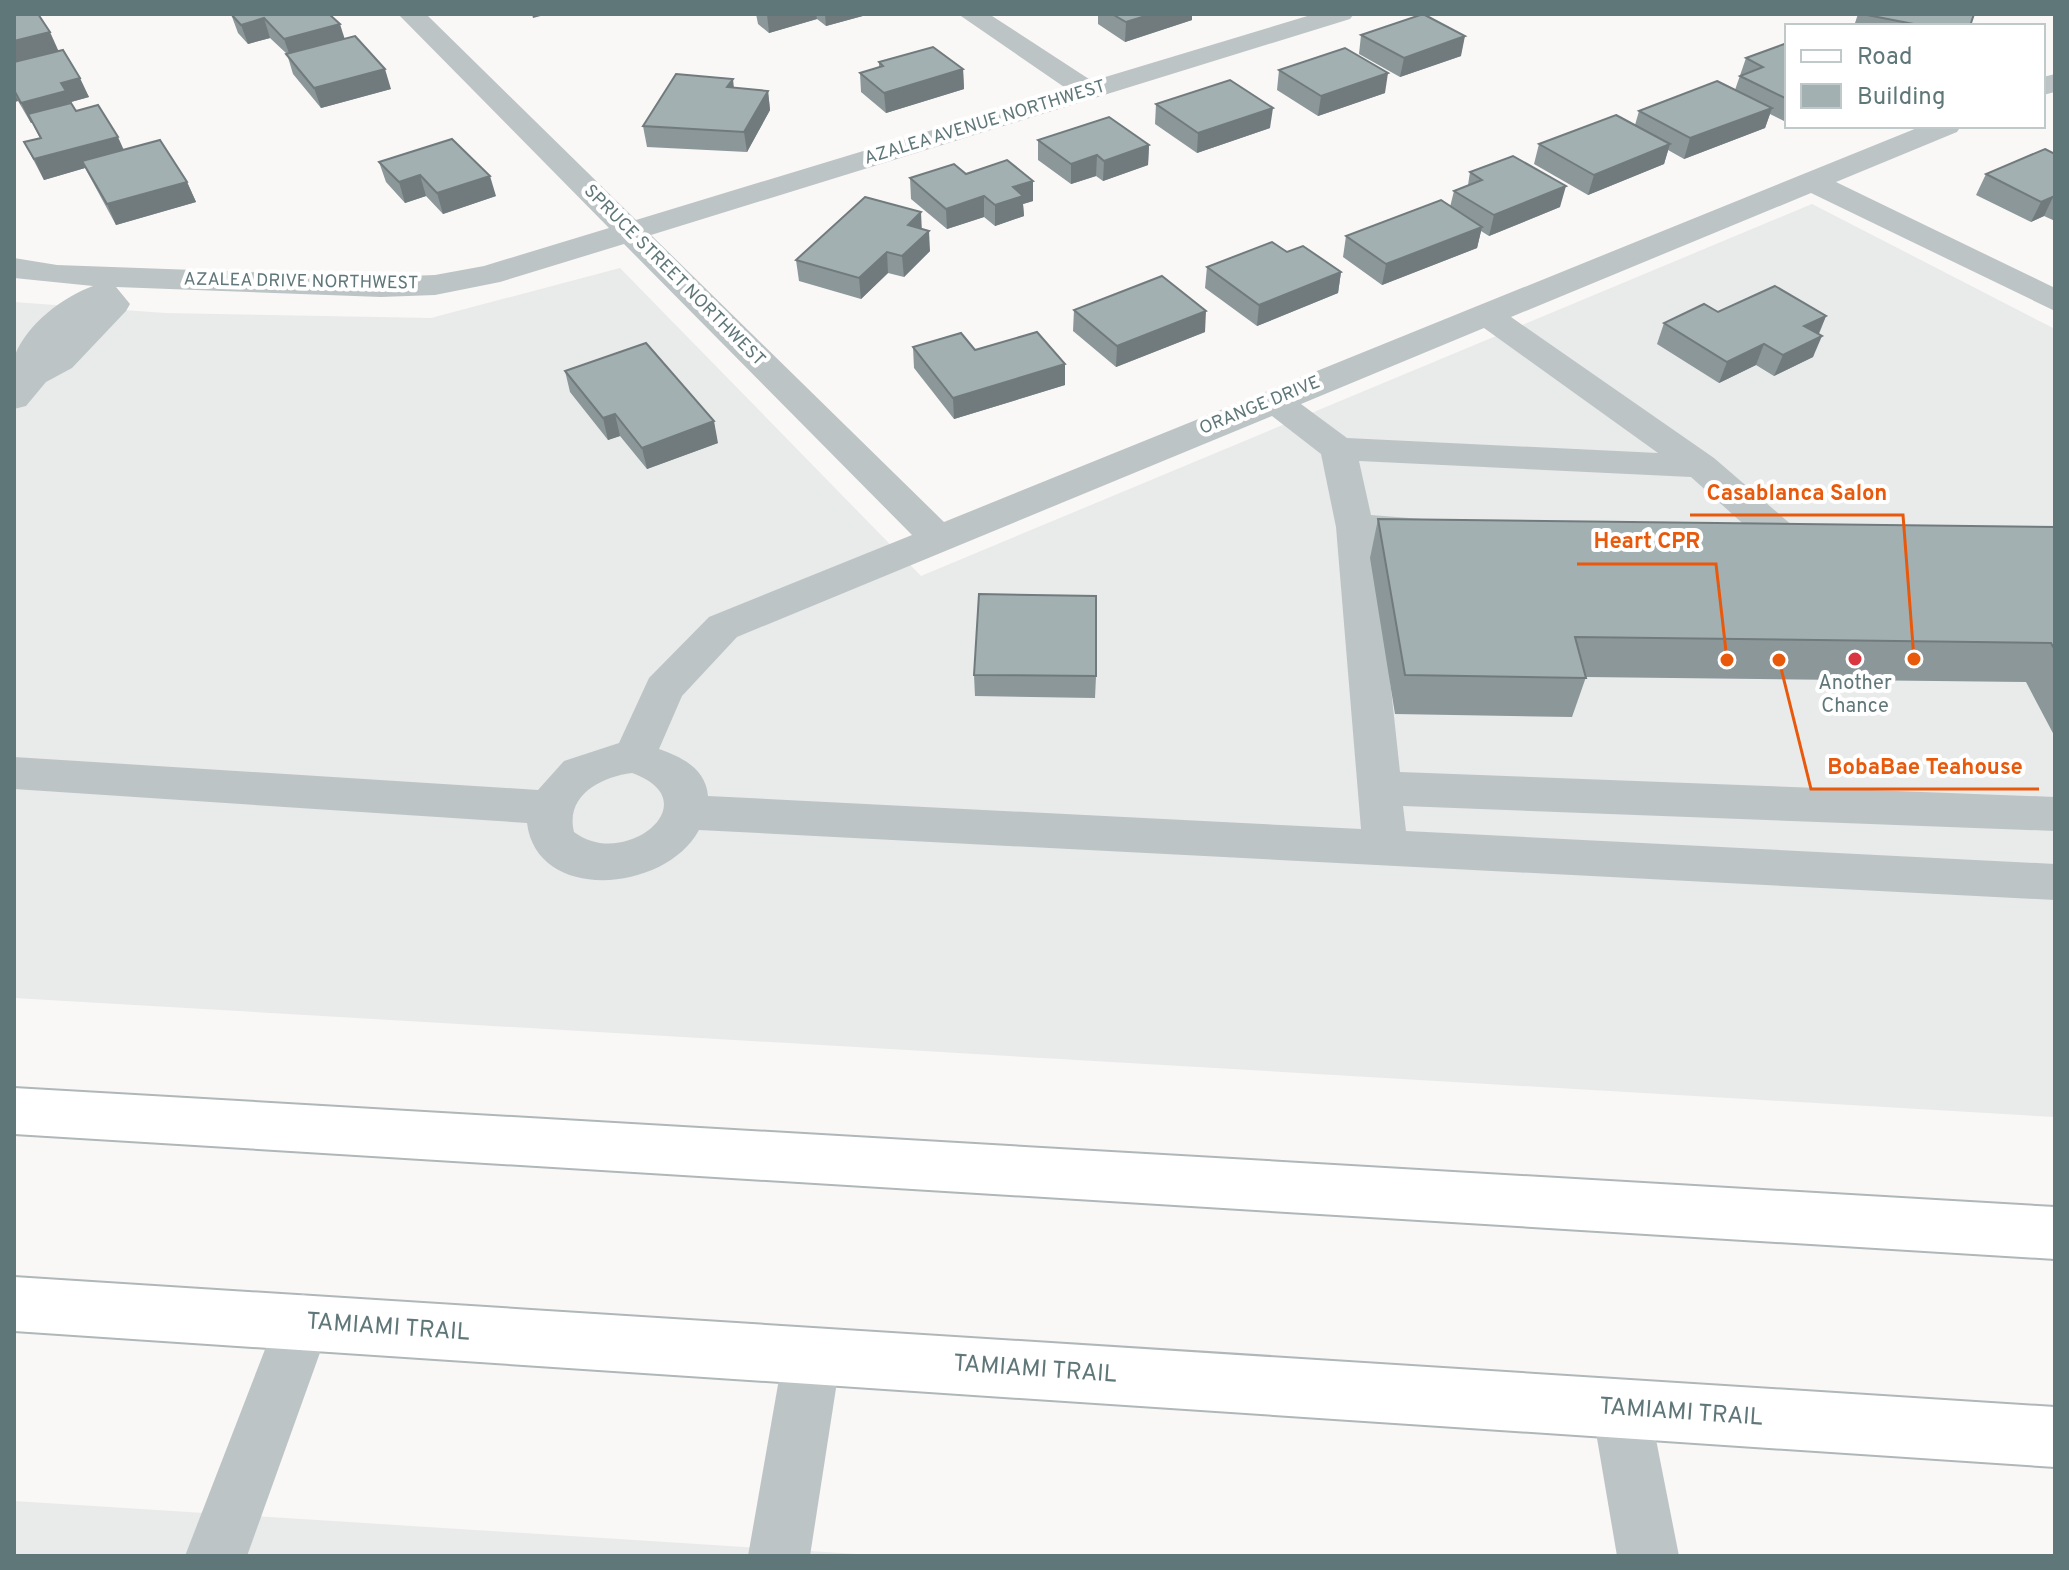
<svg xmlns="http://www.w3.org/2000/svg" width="2069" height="1570" font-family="Overpass,sans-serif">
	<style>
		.built { fill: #e9eaea }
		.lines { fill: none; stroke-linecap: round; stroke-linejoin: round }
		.major-casing { stroke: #afb7b9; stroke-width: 4 }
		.minor { fill: #bdc4c6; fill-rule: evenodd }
		.major { fill: #fff; fill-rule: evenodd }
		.wall { fill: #8b9799 }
		.shaded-wall { fill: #717b7d }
		.building { fill: #a2b0b2; stroke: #717b7d; stroke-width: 2 }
		.poi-dot { fill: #d93642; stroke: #fff; stroke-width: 3 }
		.labels { text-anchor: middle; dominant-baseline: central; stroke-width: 8; stroke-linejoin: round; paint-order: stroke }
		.far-street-label { font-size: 18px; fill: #60777a; stroke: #fff }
		.poi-label { font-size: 20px; fill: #60777a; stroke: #fff }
		.near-street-label { font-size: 24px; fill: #60777a; stroke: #fff }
		.leader { fill: none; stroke: #e8590c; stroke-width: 3 }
		.callout-dot { fill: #e8590c; stroke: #fff; stroke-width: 3 }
		.callout-label { font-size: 22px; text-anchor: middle; font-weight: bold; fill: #e8590c; stroke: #fff; stroke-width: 8; stroke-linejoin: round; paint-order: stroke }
	</style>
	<rect width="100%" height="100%" fill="#f9f8f6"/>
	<g class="built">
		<polygon points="1812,204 2055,329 2055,1117 14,998 14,302 165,313 431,318 620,268 921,576"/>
		<polygon points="14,1501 889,1556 14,1556"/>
	</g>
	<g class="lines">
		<g class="major-casing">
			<g id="major">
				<polygon points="14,1088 2055,1207 2055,1259 14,1134"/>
				<polygon points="14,1277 2055,1407 2055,1467 14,1331"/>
			</g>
		</g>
		<g class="minor">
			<path d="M398 14H426L636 220 1067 89 958 14H989L1092 81 1314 14H1354L1350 19 651 235 944 522 1922 126H1961L1957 132 1836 182 2055 288V311L1811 193 1511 317 1714 458 1808 539 1813 548 1808 557 1794 561 1780 557 1691 477 1359 461 1371 515 1447 521 1453 530 1447 539 1434 542 1375 540 1400 772 2055 797V831L1403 806 1406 831 2055 864V900L699 830C666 892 537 904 527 823L14 789V757L538 790 564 761 619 743 649 678 709 617 912 535 624 244 500 282 435 295 381 297 116 287 130 304 126 311 72 368 46 382 26 406 14 409C14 400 13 360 15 355 28 323 63 297 93 286L14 278V258L57 265 381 277 435 275 484 266 609 228ZM1484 328 1658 453 1347 438 1301 404ZM1272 416 1321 454 1336 527 1361 829 708 796C706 769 682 757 659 749L682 696 737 637ZM632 773C711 801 625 871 574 832 565 795 601 777 632 773Z"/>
			<polygon points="2055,74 2055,92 2043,95 2043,77"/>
			<polygon points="303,1294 323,1303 331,1322 247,1556 185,1556 283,1303"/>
			<polygon points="812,1328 832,1336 841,1356 810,1556 748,1556 783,1356 792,1336"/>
			<polygon points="1621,1380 1642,1388 1650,1409 1679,1556 1617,1556 1592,1409 1600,1388"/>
		</g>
		<use href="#major" class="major"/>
	</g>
	<g class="wall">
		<polygon points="14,14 59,51 89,97 71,102 76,111 124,150 187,182 196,202 116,225 85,168 44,180 24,142 40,138 32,122 31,123 18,101 14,102"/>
		<polygon points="231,14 331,16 344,39 391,89 321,108 293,74 287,54 270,38 248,44 238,33"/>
		<polygon points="756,14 870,14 826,26 817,19 769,33 758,24"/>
		<polygon points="1098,14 1192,14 1192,20 1125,42 1098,24"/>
		<polygon points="1858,14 1974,14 1970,26 1854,26"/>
		<polygon points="1361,35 1461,56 1400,77 1359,54"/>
		<polygon points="1787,43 1787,120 1784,121 1770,114 1765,128 1684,159 1668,150 1664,164 1588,195 1534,164 1539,144 1635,125 1639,111 1735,90 1746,58"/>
		<polygon points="879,62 963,69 964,89 886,113 861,92 860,73 879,67"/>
		<polygon points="1279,70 1385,93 1318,116 1277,90"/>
		<polygon points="734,88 768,91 770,110 747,152 647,147 643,126"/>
		<polygon points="1156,104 1270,128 1197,153 1155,124"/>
		<polygon points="1038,140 1149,145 1148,165 1103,181 1096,176 1071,184 1038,160"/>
		<polygon points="2055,154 2055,221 2044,216 2031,222 1976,195 1986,174"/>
		<polygon points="379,162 496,196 443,214 426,196 405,203 386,182"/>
		<polygon points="1470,172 1560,207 1489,236 1481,231 1477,248 1382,285 1343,257 1346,236 1450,207 1454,191 1468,185"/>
		<polygon points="966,174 1033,181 1033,201 1023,204 1024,216 995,226 984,217 947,229 911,199 910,178"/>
		<polygon points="922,229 930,251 904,277 888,273 861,299 799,281 796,260"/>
		<polygon points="1207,267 1341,272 1338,293 1257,326 1205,288"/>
		<polygon points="1074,310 1205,332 1116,367 1073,331"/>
		<polygon points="1718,312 1826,316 1819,334 1813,357 1774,376 1756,365 1719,383 1657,344 1664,323"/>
		<polygon points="913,347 975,350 1065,385 954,419 914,368"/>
		<polygon points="565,371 718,443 647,469 620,436 608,440 570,392"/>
		<polygon points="1378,519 2055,527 2055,737 2026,682 1586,677 1572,717 1395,714 1370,558"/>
		<polygon points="974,675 1096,676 1095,698 975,696"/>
	</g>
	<g class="shaded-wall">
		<polygon points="532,14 548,14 533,18"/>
		<polygon points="767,14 816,14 817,19 769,33"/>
		<polygon points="825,14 870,14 826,26"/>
		<polygon points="1152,14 1192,14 1192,20 1125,42 1126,22"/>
		<polygon points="264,18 270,38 248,44 241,25"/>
		<polygon points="340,24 346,43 291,59 284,39"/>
		<polygon points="50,32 59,52 14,63 14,41"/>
		<polygon points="1465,36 1461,56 1400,77 1404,58"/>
		<polygon points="385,69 391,89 321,108 314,88"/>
		<polygon points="963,69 964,89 886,113 884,93"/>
		<polygon points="1388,73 1385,93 1318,116 1321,96"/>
		<polygon points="80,78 89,97 71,102 75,111 31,123 21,103 61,83"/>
		<polygon points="733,79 735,98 727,87"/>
		<polygon points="768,91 770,110 747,152 744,132"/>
		<polygon points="14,92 18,101 14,102"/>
		<polygon points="1273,108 1270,128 1197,153 1198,133"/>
		<polygon points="1772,108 1765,128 1684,159 1690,138"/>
		<polygon points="118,137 127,157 82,161 85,168 44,180 34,159"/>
		<polygon points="1670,144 1664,164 1588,195 1594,175"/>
		<polygon points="1149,145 1148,165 1103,181 1104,161"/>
		<polygon points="1097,155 1096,176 1071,184 1071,164"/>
		<polygon points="420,175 426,196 405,203 399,182"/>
		<polygon points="490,176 496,196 443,214 437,193"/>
		<polygon points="1033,181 1033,201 1023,204 1024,216 995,226 995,205 1013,187"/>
		<polygon points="187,182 196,202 116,225 107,204"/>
		<polygon points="1566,186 1560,207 1489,236 1494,215"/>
		<polygon points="2054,195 2044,216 2031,222 2041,202"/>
		<polygon points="984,196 984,217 947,229 946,209"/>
		<polygon points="921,212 922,233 908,225"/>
		<polygon points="1482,227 1477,248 1382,285 1386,264"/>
		<polygon points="929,231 930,251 904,277 902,256"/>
		<polygon points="887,252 888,273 861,299 859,278"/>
		<polygon points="1341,272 1338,293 1257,326 1259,305"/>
		<polygon points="1206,311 1205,332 1116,367 1117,346"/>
		<polygon points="1826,316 1817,337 1804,326"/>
		<polygon points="1822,336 1813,357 1774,376 1783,355"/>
		<polygon points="1764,344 1756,365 1719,383 1727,362"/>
		<polygon points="1065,364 1065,385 954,419 953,398"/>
		<polygon points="615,414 620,436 608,440 603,418"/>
		<polygon points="714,421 718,443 647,469 642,448"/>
	</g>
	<g class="building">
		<polygon points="14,14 38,14 50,32 14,41"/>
		<polygon points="231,14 329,14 340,24 284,39 264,18 241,25"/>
		<polygon points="1112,14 1152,14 1126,22"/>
		<polygon points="1423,14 1465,36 1404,58 1361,35"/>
		<polygon points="1862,14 1974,14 1970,26 1924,26"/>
		<polygon points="355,36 385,69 314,88 286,54"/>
		<polygon points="1787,43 1787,99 1740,76 1763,67 1746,58"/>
		<polygon points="933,47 963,69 884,93 860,73 883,66 879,62"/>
		<polygon points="1345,48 1388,73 1321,96 1279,70"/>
		<polygon points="63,50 80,78 61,83 66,91 21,103 14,90 14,62"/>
		<polygon points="676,74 733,79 727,87 768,91 744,132 643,126"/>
		<polygon points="1230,80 1273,108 1198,133 1156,104"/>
		<polygon points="1717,81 1772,108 1690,138 1639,111"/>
		<polygon points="71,103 76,111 98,105 118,137 34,159 24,142 41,138 28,114"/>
		<polygon points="1616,115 1670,144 1594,175 1539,144"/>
		<polygon points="1109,117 1149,145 1104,161 1097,155 1071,164 1038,140"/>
		<polygon points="452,139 490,176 437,193 420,175 399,182 379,162"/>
		<polygon points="160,140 187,182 107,204 82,161"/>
		<polygon points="2045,149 2055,154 2055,196 2041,202 1986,174"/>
		<polygon points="1513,156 1566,186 1494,215 1454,191 1482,180 1470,172"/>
		<polygon points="1007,160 1033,181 1013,187 1023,196 995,205 984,196 946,209 910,178 954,164 966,174"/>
		<polygon points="865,197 921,212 908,225 929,231 902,256 887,252 859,278 796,260"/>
		<polygon points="1441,200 1482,227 1386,264 1346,236"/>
		<polygon points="1272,242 1287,252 1303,246 1341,272 1259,305 1207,267"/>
		<polygon points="1162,276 1206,311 1117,346 1074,310"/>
		<polygon points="1775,286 1826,316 1804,326 1822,336 1783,355 1764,344 1727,362 1664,323 1704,304 1718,312"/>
		<polygon points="1037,332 1065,364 953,398 913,347 961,333 975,350"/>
		<polygon points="646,343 714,421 642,448 615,414 603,418 565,371"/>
		<polygon points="1378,519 2055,527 2055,650 2051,643 1575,637 1586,678 1405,675"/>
		<polygon points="979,594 1096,596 1096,676 974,675"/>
	</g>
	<circle class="poi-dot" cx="1855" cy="659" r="8"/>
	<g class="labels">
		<g class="far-street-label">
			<text transform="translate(985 123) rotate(-17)">AZALEA AVENUE NORTHWEST</text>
			<text transform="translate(674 276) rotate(45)">SPRUCE STREET NORTHWEST</text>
			<text transform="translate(301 282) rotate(1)">AZALEA DRIVE NORTHWEST</text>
			<text transform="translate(1260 406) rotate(-22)">ORANGE DRIVE</text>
		</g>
		<g class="poi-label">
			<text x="1855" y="684">Another<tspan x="1855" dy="23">Chance</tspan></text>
		</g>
		<g class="near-street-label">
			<text transform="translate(388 1328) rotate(4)">TAMIAMI TRAIL</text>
			<text transform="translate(1035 1370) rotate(4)">TAMIAMI TRAIL</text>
			<text transform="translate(1681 1413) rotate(4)">TAMIAMI TRAIL</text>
		</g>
	</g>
	<path class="leader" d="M1914 659L1903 515H1690M1727 660L1716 564H1577M1779 660L1811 789H2039"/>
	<g class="callout-dot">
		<circle cx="1914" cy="659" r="8"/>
		<circle cx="1727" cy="660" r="8"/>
		<circle cx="1779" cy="660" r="8"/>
	</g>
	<g class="callout-label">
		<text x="1797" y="500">Casablanca Salon</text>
		<text x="1647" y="548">Heart CPR</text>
		<text x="1925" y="774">BobaBae Teahouse</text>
	</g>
	<rect width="2069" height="1570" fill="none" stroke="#60777a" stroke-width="32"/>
	<rect x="1785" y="24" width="260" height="104" fill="#ffffff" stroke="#bfc9ca" stroke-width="2"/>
	<rect x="1801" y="50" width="40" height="12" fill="#ffffff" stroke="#bfc9ca" stroke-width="2"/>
	<text x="1857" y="64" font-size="24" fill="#60777a">Road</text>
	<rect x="1801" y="84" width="40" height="24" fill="#a2b0b2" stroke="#bfc9ca" stroke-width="2"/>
	<text x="1857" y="104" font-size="24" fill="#60777a">Building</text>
</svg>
